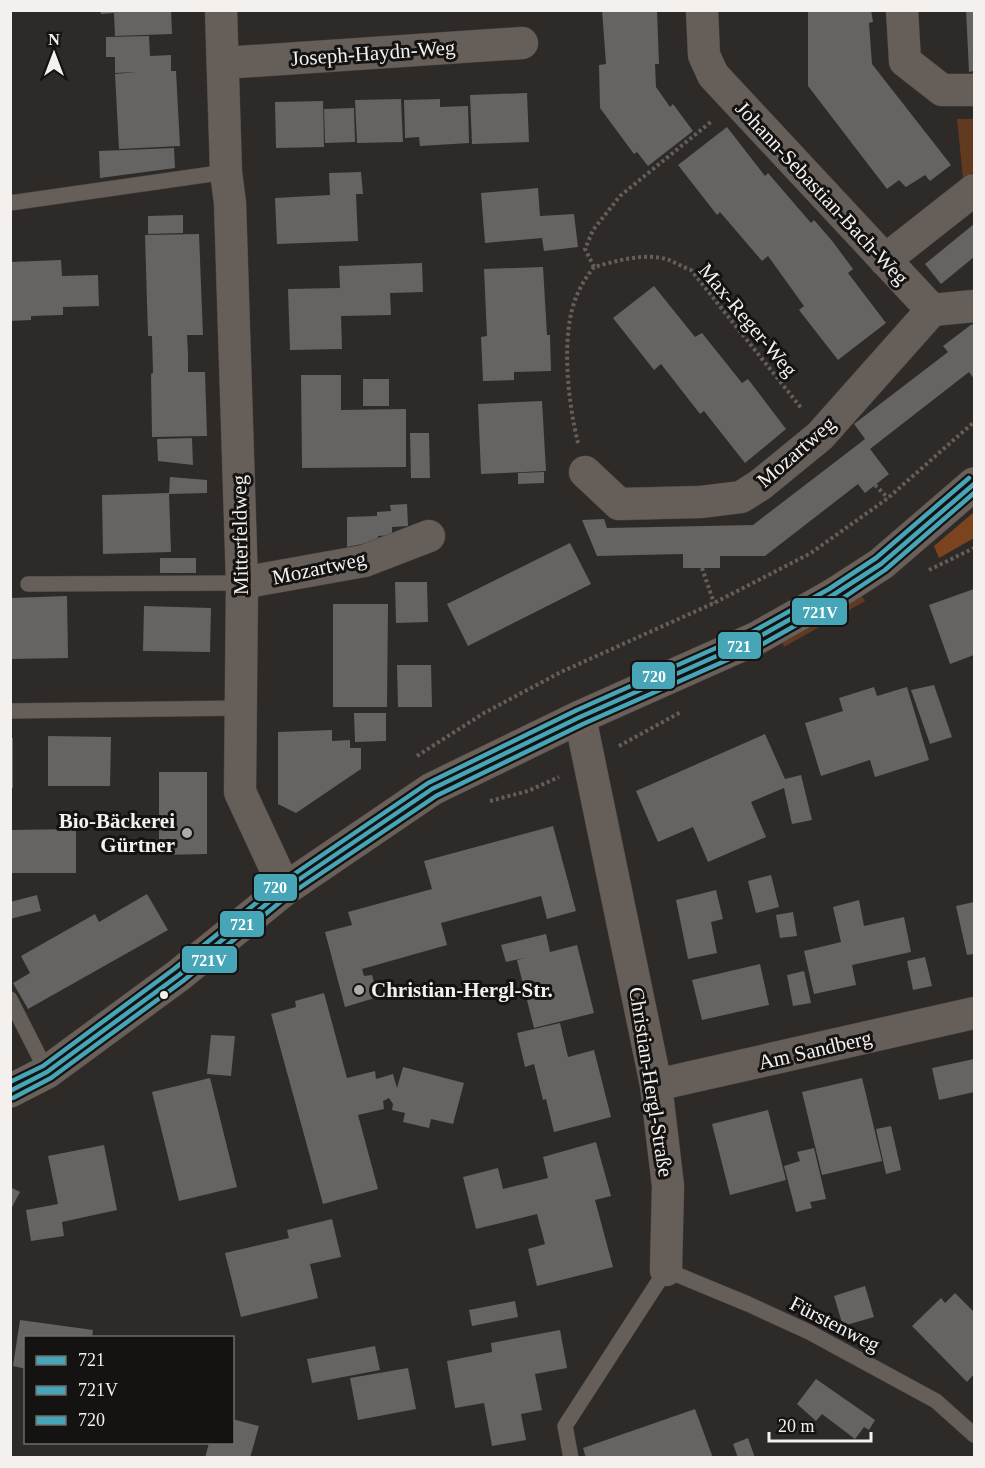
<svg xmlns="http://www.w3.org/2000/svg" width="985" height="1468" font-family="Georgia,serif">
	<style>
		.green { fill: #613a20 }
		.forest { fill: #7b441e }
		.building { fill: #666463 }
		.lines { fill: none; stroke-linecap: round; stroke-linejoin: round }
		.service-casing { stroke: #484645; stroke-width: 16 }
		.minor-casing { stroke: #484645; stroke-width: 33 }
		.secondary-casing { stroke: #484645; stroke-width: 34 }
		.path { stroke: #655f5b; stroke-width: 4; stroke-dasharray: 3 3; stroke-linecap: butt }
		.service { stroke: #665e59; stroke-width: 15 }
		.minor { stroke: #665e59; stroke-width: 32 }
		.secondary { stroke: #6a6059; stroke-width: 33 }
		.bus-1-casing { stroke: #151312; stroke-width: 9 }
		.bus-2-casing { stroke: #151312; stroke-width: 9 }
		.bus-3-casing { stroke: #151312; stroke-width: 9 }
		.bus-1 { stroke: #46a6b8; stroke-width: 4.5 }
		.bus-2 { stroke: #46a6b8; stroke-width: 4.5 }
		.bus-3 { stroke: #46a6b8; stroke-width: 4.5 }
		.poi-dot { fill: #aeaba9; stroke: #151312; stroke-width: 2 }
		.bus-dot { fill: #f3f0ee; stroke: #151312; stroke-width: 2 }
		.labels { text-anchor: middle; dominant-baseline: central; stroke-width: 6; stroke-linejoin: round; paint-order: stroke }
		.street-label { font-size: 21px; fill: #f3f0ee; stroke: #151312 }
		.poi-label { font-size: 21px; font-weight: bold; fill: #f3f0ee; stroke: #151312; text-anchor: end }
		.line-badge { stroke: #151312; stroke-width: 2 }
		.badge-label { font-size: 16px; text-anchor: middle; font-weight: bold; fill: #fff }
	</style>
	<rect width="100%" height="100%" fill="#2d2a28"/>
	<g class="green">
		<polygon points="957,119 974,119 974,172 963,178"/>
		<polygon points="861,595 865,601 784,647 781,639"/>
	</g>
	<polygon class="forest" points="974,512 974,538 939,558 934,546"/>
	<g class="building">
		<polygon points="100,10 171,10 172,34 115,36 114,13 101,14"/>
		<polygon points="602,10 657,10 659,64 655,64 656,87 670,107 673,104 693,131 648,166 637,152 634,154 600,108 599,65 606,64"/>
		<polygon points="808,10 871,10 873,22 869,23 872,64 951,165 930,181 925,175 906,187 899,180 887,189 808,86"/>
		<polygon points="966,10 974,10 974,71 969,72"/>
		<polygon points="149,36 150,56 171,55 171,71 176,71 180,146 119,149 115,74 136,72 115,73 115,57 106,57 106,37"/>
		<polygon points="527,93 529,142 472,144 470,95"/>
		<polygon points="401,99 403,142 357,143 355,100"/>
		<polygon points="440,99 440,107 468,106 469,143 420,146 419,137 405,138 404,100"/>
		<polygon points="323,101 324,147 276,148 275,102"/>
		<polygon points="354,108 355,142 325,143 324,109"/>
		<polygon points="727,127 765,176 768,173 811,223 814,220 833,242 853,269 848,273 886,323 838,360 799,310 804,306 768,256 762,261 720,212 717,215 678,165"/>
		<polygon points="174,148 175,168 100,178 99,151"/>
		<polygon points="361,172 363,194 356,194 358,241 277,244 275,198 330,195 329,173"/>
		<polygon points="538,188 540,216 574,214 578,247 544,251 542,238 485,243 481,193"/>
		<polygon points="183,215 183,233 148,234 148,216"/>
		<polygon points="974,224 974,257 941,284 925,264"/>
		<polygon points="199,234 203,335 187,335 188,354 188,372 205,372 207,436 152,437 151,374 153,373 152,336 148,336 145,235"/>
		<polygon points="61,260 62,276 98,275 99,306 63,307 63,315 31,316 31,320 10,321 10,262"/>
		<polygon points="422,263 423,292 390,293 391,315 341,316 342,349 290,350 288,289 340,288 339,266"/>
		<polygon points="543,267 547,335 550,335 551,371 514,372 514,380 483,381 481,337 487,336 484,269"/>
		<polygon points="654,286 695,337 702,333 742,383 748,379 786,429 745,463 704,411 700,414 661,364 654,370 613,318"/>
		<polygon points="972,324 974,327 974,379 969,372 870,449 889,474 865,493 858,484 765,556 720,556 720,568 683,568 683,554 597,556 582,520 604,519 607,528 753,525 865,439 854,424 948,352 943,346"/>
		<polygon points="301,375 341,375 341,410 406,409 406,467 302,468"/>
		<rect x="363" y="379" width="26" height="27"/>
		<polygon points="542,401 546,471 481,474 478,404"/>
		<polygon points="410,433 429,433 430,478 411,478"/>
		<polygon points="192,438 193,465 158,461 157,439"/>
		<polygon points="544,472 544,483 518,484 518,473"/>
		<polygon points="170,477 207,480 207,493 169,494"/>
		<polygon points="169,493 171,552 103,554 102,495"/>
		<polygon points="407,504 408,526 392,527 392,535 378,536 378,541 347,547 347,517 377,516 377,512 391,511 390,505"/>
		<polygon points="570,543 591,584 468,646 447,604"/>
		<rect x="160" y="558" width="36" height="15"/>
		<polygon points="395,582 427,582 428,622 396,623"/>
		<polygon points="974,589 974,655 950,664 929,605"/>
		<polygon points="67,596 68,658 10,659 10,598"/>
		<polygon points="333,604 388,604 387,707 333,707"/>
		<polygon points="144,606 211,608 210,652 143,651"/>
		<polygon points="397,665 431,665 432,707 398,707"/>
		<polygon points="934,685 952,737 930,744 911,690"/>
		<polygon points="874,687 877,696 907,687 929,760 875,777 870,760 821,776 805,723 843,711 839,698"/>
		<polygon points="354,713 386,713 386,741 355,742"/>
		<polygon points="332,730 332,741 350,740 350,748 361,748 361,769 296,813 278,804 278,732"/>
		<polygon points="765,734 785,779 801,775 812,820 792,824 784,788 751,802 766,837 708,862 693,827 658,842 636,791"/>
		<polygon points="48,736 111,737 110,786 48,786"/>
		<rect x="10" y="738" width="3" height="50"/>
		<polygon points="159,772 207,772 207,854 159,855"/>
		<polygon points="553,826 576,911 547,919 541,896 441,923 447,945 362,969 364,976 372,975 378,997 345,1007 325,932 352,925 348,912 432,889 424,861"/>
		<polygon points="76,829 76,873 10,873 10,830"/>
		<polygon points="771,875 779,907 756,913 748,881"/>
		<polygon points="716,890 723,919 711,922 717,953 688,959 676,900"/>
		<polygon points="147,894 168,930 28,1009 13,983 30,973 21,956 95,914 99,922"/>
		<polygon points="37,895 41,911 10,919 10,902"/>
		<polygon points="859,900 864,926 904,917 911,952 852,965 856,985 814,994 804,951 841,942 833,907"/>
		<polygon points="974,902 974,954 967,955 956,906"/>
		<polygon points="793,912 797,936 780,938 776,915"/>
		<polygon points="546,934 550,952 577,945 594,1013 534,1028 517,960 524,958 506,962 501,945"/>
		<polygon points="925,957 932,986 913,990 907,961"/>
		<polygon points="760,964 769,1005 702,1020 692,980"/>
		<polygon points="804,971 811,1003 793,1006 787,975"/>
		<polygon points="324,993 347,1078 375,1071 376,1079 393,1074 397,1088 403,1067 464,1083 453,1124 431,1119 429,1128 403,1122 405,1113 392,1110 393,1104 389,1098 383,1101 384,1109 358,1115 378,1189 323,1204 271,1014 296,1007 295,1001"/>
		<polygon points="560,1023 568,1057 594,1050 611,1117 554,1132 546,1099 543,1100 534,1064 525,1067 517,1033"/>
		<polygon points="211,1035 235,1036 231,1076 207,1074"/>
		<polygon points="974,1059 974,1092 939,1100 932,1068"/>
		<polygon points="210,1078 237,1187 179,1201 152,1092"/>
		<polygon points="862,1078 882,1161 822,1175 802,1092"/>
		<polygon points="768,1110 786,1180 730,1195 712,1124"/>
		<polygon points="891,1126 901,1170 886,1174 876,1129"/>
		<polygon points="596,1142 611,1196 595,1200 613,1267 537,1286 528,1249 545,1244 537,1214 476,1229 463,1177 498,1168 503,1189 548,1178 543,1157"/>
		<polygon points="104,1145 117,1210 62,1222 64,1236 31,1241 26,1210 58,1204 48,1156"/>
		<polygon points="814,1148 826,1199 810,1202 812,1208 796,1212 784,1166 800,1161 797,1152"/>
		<polygon points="10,1187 20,1192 10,1211"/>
		<polygon points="332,1219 341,1257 310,1264 318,1298 241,1317 225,1253 289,1238 287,1230"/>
		<polygon points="865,1286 874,1317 843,1326 834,1296"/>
		<polygon points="955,1293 974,1312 974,1374 967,1382 912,1326 941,1298 945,1303"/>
		<polygon points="515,1301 518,1317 472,1326 469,1310"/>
		<polygon points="20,1320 93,1330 92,1338 26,1338 26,1369 13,1366"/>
		<polygon points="560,1330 567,1368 535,1374 542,1410 521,1414 526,1440 492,1446 484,1403 455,1408 447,1361 492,1352 491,1343"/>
		<polygon points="375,1346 380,1370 312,1383 307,1359"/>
		<polygon points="408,1368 416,1409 358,1420 350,1378"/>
		<polygon points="816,1379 875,1420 869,1430 864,1427 855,1439 822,1414 816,1421 797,1404"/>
		<polygon points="695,1409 713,1458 586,1458 583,1448"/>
		<polygon points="232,1419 259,1426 250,1458 205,1458 209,1443 232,1443"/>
		<polygon points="748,1438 755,1458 738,1458 733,1444"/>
	</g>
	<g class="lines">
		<g class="service-casing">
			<g id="service">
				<polyline points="10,203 226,172"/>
				<polyline points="28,584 242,583"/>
				<polyline points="10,711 241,708"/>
				<polyline points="10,999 47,1072"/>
				<polyline points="571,1458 565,1426 666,1270 748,1304 809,1332 936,1401 974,1435"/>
			</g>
		</g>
		<g class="minor-casing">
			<g id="minor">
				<polyline points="221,10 226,172 230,203 242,583 240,792 285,889"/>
				<polyline points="702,10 704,55 713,75 932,310"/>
				<polyline points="902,10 905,61 942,90 974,90"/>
				<polyline points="223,63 522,43"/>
				<polyline points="885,260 974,190"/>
				<polyline points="585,472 619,504 701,502 741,497 760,485 820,436 932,310 974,306"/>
				<polyline points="242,583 364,561 429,536"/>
				<polyline points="580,717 656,1085 668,1186 666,1270"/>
				<polyline points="656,1085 974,1013"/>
			</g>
		</g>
		<g class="secondary-casing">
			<polyline id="secondary" points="10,1091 47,1072 179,975 285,889 432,789 580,717 757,638 833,595 881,564 974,484"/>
		</g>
		<g class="path">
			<polyline points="594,267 585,249 593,230 620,196 712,121"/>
			<path d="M578 443C568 402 560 334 577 295 581 285 587 276 594 267 616 261 646 252 669 260 676 263 683 267 691 270L802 409"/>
			<polyline points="875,485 888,498"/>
			<polyline points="702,568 714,603"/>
			<polyline points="929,570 974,548"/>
			<polyline points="619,746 681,712"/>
			<polyline points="417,756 484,713 561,672 714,603 811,553 888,498 974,422"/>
			<polyline points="490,801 528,791 559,777"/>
		</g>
		<use href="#service" class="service"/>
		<use href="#minor" class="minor"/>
		<use href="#secondary" class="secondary"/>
		<g class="bus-1-casing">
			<polyline id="bus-1" points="10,1091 47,1072 179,975 285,889 432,789 580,717 757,638 833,595 881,564 974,484"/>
		</g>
		<g class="bus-2-casing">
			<polyline id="bus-2" points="13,1098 51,1078 183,981 289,895 436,796 583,724 761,645 837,602 885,570 974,493"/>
		</g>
		<g class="bus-3-casing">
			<polyline id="bus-3" points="10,1082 43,1066 174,969 281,883 428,783 577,710 754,631 829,589 876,558 969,478"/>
		</g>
		<use href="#bus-1" class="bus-1"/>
		<use href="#bus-2" class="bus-2"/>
		<use href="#bus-3" class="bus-3"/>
	</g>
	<g class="poi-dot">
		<circle cx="187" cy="833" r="6"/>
		<circle cx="359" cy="990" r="6"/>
	</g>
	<circle class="bus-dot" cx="164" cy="995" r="5"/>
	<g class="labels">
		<g class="street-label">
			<text transform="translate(373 53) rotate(-4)">Joseph-Haydn-Weg</text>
			<text transform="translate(822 193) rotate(47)">Johann-Sebastian-Bach-Weg</text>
			<text transform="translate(748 320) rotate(50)">Max-Reger-Weg</text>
			<text transform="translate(796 452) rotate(-41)">Mozartweg</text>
			<text transform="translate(240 535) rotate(-91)">Mitterfeldweg</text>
			<text transform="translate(319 568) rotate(-12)">Mozartweg</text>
			<text transform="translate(815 1050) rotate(-13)">Am Sandberg</text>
			<text transform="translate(651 1082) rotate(81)">Christian-Hergl-Straße</text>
			<text transform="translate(835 1324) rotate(27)">Fürstenweg</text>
		</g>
		<g class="poi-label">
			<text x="175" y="821">Bio-Bäckerei<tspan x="175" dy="24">Gürtner</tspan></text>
			<text x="371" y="990" text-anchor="start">Christian-Hergl-Str.</text>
		</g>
	</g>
	<g class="line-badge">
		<rect x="791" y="597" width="57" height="29" rx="6" fill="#46a6b8"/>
		<rect x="717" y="631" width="45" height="29" rx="6" fill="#46a6b8"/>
		<rect x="631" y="661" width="45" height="29" rx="6" fill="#46a6b8"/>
		<rect x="253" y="873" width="45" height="29" rx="6" fill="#46a6b8"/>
		<rect x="219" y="910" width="46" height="28" rx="6" fill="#46a6b8"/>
		<rect x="181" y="945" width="57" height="29" rx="6" fill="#46a6b8"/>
	</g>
	<g class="badge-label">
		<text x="820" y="618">721V</text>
		<text x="739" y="652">721</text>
		<text x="654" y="682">720</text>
		<text x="275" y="893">720</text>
		<text x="242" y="930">721</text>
		<text x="209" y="966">721V</text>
	</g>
	<rect width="985" height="1468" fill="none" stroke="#f3f0ee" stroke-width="24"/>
	<rect x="24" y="1336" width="210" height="108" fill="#151312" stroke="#6e6b6a" stroke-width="1.5"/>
	<rect x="36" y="1356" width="30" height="9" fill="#46a6b8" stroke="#6e6b6a" stroke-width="1.5"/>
	<text x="78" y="1366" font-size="18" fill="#f3f0ee">721</text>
	<rect x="36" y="1386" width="30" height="9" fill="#46a6b8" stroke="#6e6b6a" stroke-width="1.5"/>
	<text x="78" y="1396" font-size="18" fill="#f3f0ee">721V</text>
	<rect x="36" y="1416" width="30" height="9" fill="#46a6b8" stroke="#6e6b6a" stroke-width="1.5"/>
	<text x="78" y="1426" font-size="18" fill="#f3f0ee">720</text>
	<g transform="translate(54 54)" stroke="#151312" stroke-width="4.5" paint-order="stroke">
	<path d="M0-4.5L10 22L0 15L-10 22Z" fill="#f3f0ee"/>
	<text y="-9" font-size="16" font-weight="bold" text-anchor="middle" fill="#f3f0ee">N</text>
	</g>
	<path d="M769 1432v9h102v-9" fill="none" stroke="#f3f0ee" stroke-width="3"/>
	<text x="778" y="1432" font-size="18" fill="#f3f0ee" stroke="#151312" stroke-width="4.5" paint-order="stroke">20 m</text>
</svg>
